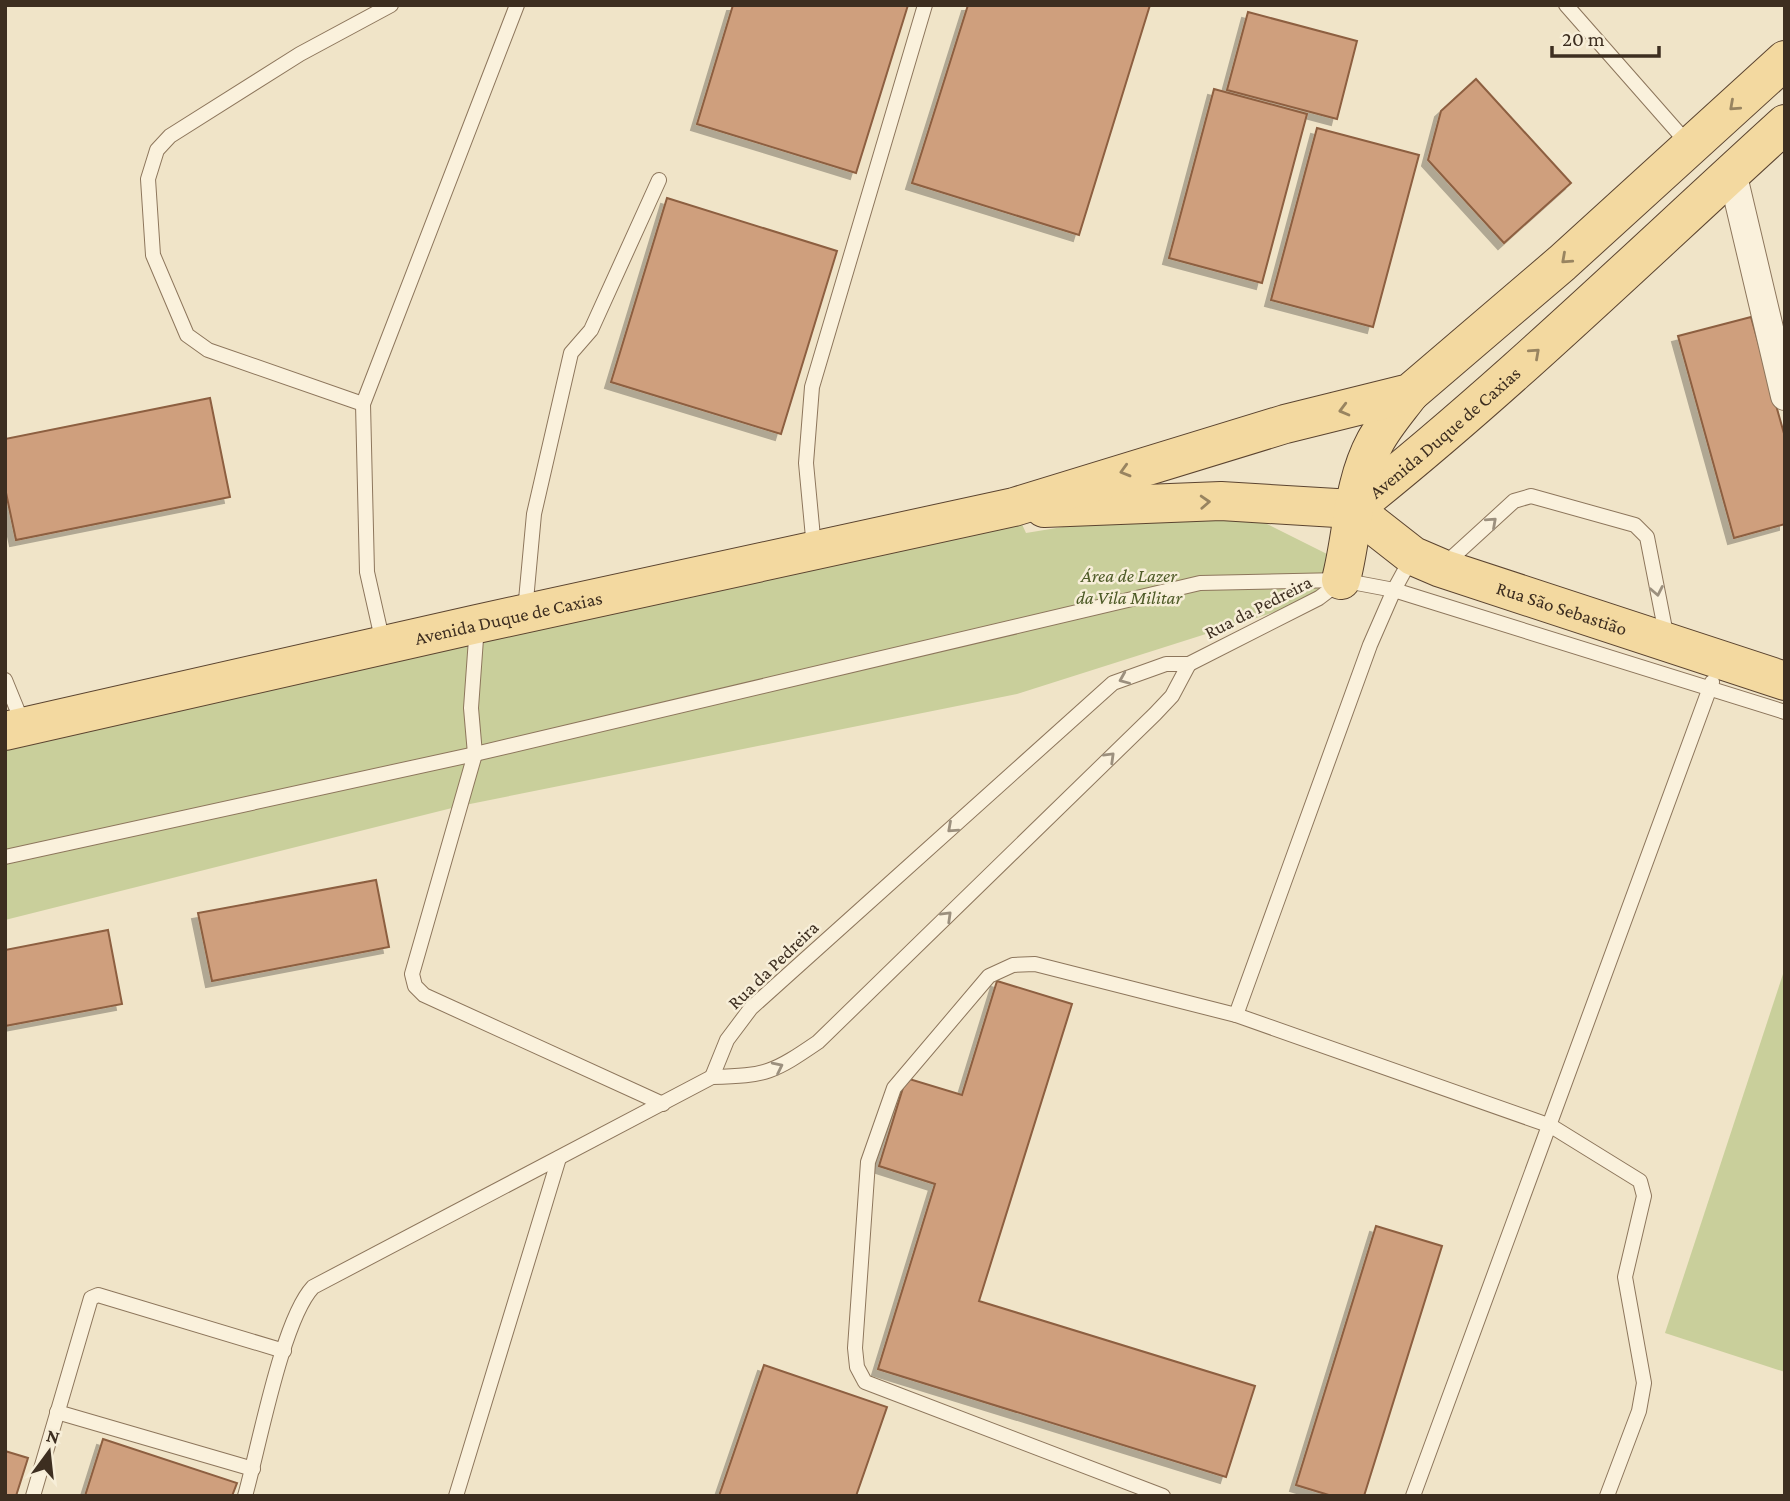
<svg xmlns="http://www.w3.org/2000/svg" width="1790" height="1501" font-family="'Crimson Pro',serif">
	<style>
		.green { fill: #c9cf9b }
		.building { fill: #cf9f7d; stroke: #8d5f41; stroke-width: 2; filter: url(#shadow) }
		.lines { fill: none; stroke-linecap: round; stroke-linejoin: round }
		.lane-casing { stroke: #8d765c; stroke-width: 16 }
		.street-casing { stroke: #8d765c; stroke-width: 30 }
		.primary-casing { stroke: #5b4430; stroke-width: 40 }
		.lane { stroke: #faf1dc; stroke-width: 14 }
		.street { stroke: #faf1dc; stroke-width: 28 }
		.primary { stroke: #f3d9a0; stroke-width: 38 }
		.oneway { stroke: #988460 }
		.oneway2 { stroke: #9c907e }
		.labels { text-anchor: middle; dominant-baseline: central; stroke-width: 5; stroke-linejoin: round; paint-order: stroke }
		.street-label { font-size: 19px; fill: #3d2e20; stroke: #f7eed8 }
		.park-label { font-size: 19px; font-style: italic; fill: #4d5a26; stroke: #f7eed8 }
	</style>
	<defs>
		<filter id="shadow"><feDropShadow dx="-6" dy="6" stdDeviation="0" flood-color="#0004"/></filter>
	</defs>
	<rect width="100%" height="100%" fill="#f0e4c8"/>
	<g class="green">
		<polygon points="1221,501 1327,554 1319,598 1017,694 460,806 5,920 5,734 1014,507 1026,533"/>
		<polygon points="1785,968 1785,1372 1665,1333"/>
	</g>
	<g class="building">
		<polygon points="733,5 908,5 856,173 697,124"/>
		<polygon points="968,5 1150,5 1079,235 912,183"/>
		<polygon points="1248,12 1357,41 1337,119 1227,90"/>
		<polygon points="1476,79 1571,183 1504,243 1428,160 1441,111"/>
		<polygon points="1214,89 1307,114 1262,283 1169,258"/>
		<polygon points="1317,128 1419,155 1373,327 1271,300"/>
		<polygon points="667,198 837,251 781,434 611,382"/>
		<polygon points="1751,317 1785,437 1785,524 1734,538 1678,336"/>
		<polygon points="210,398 230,497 16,540 5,488 5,439"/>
		<polygon points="376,880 389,947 212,981 198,913"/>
		<polygon points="108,930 122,1004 5,1026 5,950"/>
		<polygon points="997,981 1072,1004 979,1301 1255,1386 1226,1477 878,1369 935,1184 879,1166 906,1078 962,1095"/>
		<polygon points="1376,1226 1442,1246 1364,1496 1332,1496 1296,1485"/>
		<polygon points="764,1365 887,1407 856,1496 719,1496"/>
		<polygon points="103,1439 237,1483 232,1496 85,1496"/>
		<polygon points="5,1451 28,1458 16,1496 5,1496"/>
	</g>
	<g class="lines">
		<g class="lane-casing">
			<g id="lane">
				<polyline points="1566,5 1690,146"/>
				<polyline points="363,404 208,350 187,335 153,255 148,179 157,150 170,136 300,54 391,5"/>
				<polyline points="814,548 806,463 812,387 925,5"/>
				<polyline points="1412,557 1394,590 1370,645 1236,1015 1551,1126 1640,1181 1644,1196 1625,1277 1644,1383 1639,1411 1607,1496"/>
				<polyline points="1445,564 1514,501 1531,496 1635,525 1647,537 1667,639"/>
				<polyline points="525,611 534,514 571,353 591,330 659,180"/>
				<polyline points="477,625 471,708 475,754 412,974 415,986 424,995 663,1104"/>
				<polyline points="383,643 367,572 363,404 517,5"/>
				<polyline points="5,680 23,724"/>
				<polyline points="5,857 475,754 1200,583 1341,580 1394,590 1785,712"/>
				<polyline points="712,1077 727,1040 751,1008 1113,683 1166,664 1189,664 1319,598 1340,582"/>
				<polyline points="57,1412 253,1469"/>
				<polyline points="33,1496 91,1298 98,1295 284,1351"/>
				<path d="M245 1496C259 1447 282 1320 313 1287L712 1077C767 1076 774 1072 818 1042L1155 714 1172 696 1189 664"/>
				<polyline points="456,1496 559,1158"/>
				<polyline points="1163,1496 865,1382 857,1367 855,1348 868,1162 894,1088 989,976 1013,965 1035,964 1236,1015"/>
				<polyline points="1413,1496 1712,682"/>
			</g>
		</g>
		<g class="street-casing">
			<polyline id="street" points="1732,172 1785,396"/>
		</g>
		<g class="primary-casing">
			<g id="primary">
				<path id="s1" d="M1044 508 1221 501 1353 509C1504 389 1642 254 1785 124"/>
				<path id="s2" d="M1353 509 1413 556 1441 568 1785 681"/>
				<path d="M1341 580C1353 534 1352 485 1375 442 1384 425 1398 409 1410 393"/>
				<path id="s3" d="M5 731 477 624 1014 507 1285 424 1410 393 1562 263 1785 60"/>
			</g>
		</g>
		<use href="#lane" class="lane"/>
		<use href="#street" class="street"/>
		<use href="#primary" class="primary"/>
	</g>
	<defs><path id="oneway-chevron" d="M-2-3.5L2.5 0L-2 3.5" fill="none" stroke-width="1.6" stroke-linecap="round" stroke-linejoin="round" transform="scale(1.75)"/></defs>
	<g class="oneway">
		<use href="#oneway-chevron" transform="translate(1734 106) rotate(138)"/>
		<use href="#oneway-chevron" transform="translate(1566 259) rotate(138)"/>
		<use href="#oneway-chevron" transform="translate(1535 353) rotate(-42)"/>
		<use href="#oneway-chevron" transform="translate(1344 410) rotate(165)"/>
		<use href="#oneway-chevron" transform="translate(1125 471) rotate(164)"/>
		<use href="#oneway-chevron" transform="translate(1205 502) rotate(-3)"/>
	</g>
	<g class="oneway2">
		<use href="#oneway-chevron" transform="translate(1492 522) rotate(-42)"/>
		<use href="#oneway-chevron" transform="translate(1657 591) rotate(79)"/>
		<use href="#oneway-chevron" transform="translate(1124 679) rotate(157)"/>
		<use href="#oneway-chevron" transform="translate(1110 757) rotate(-44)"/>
		<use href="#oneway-chevron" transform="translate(952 828) rotate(138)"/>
		<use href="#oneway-chevron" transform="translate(947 916) rotate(-44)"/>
		<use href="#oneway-chevron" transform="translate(778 1067) rotate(-26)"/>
	</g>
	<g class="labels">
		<g class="street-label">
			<text stroke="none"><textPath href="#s1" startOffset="429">Avenida Duque de Caxias</textPath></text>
			<text transform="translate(1258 607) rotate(-27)">Rua da Pedreira</text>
			<text stroke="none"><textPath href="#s2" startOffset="234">Rua São Sebastião</textPath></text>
			<text stroke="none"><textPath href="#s3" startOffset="516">Avenida Duque de Caxias</textPath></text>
			<text transform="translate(773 965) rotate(-44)">Rua da Pedreira</text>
		</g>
		<g class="park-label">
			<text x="1129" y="575">Área de Lazer<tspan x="1129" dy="22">da Vila Militar</tspan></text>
		</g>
	</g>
	<rect width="1790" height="1501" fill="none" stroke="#3d2e20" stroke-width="14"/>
	<g transform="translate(49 1452) rotate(15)" stroke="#f7eed8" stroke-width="5" paint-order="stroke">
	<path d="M0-5L12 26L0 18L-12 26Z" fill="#3d2e20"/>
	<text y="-10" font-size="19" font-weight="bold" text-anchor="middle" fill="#3d2e20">N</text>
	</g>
	<path d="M1552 46v10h107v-10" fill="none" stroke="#3d2e20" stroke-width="3.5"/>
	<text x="1562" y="46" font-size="21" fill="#3d2e20" stroke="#f7eed8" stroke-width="5" paint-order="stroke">20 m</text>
</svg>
